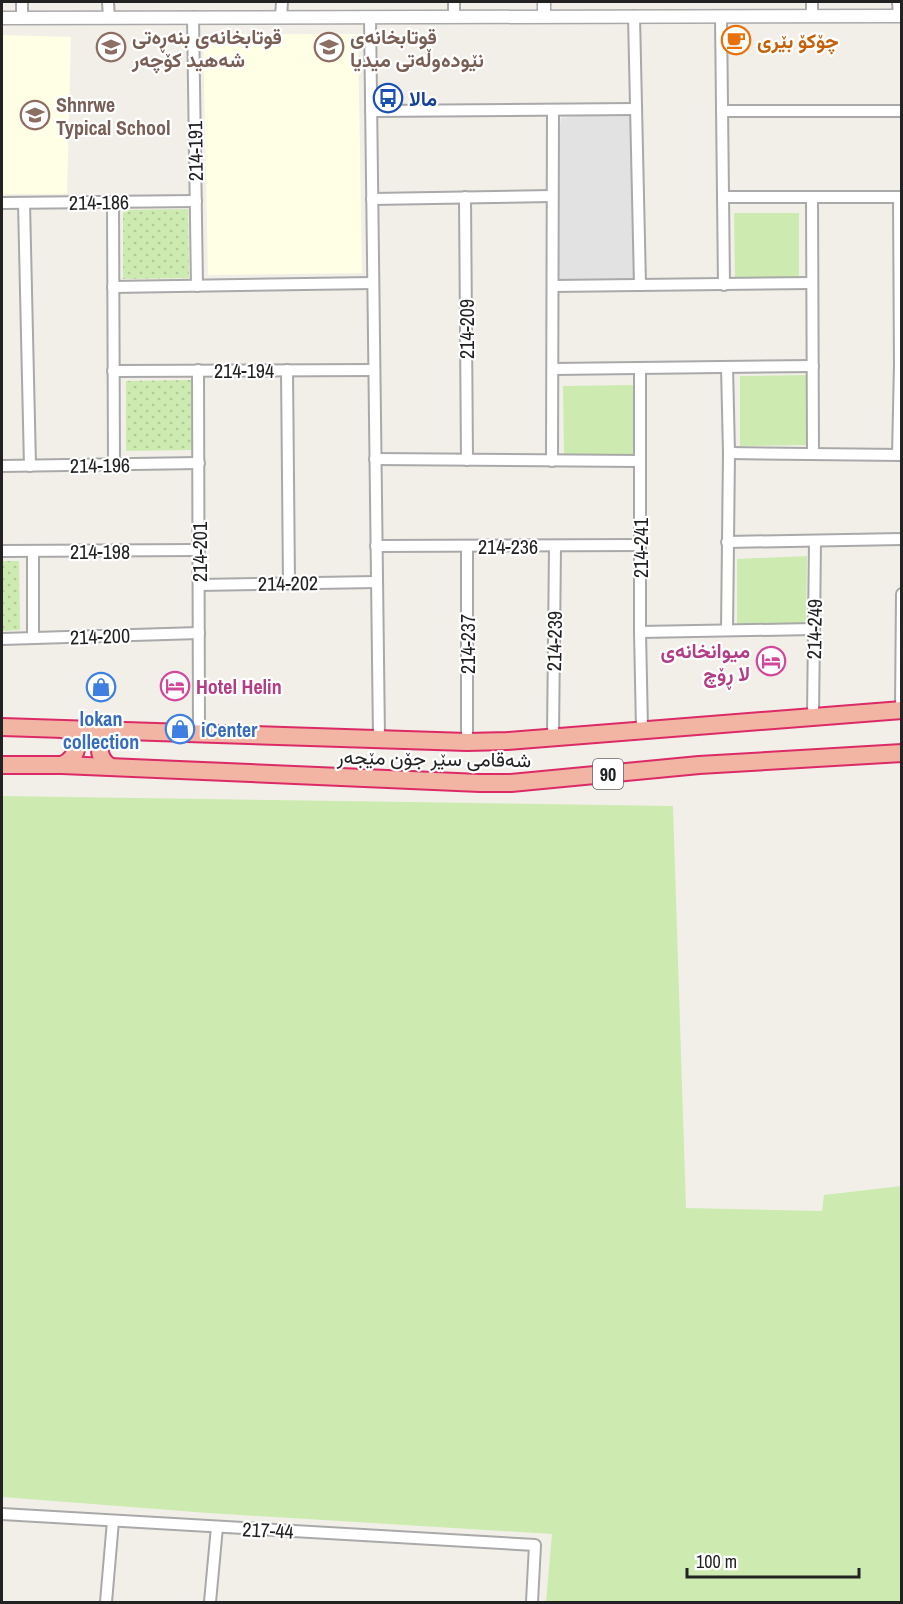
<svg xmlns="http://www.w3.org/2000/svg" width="903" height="1604" font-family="'Archivo Narrow',Vazirmatn,sans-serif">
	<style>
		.education { fill: #ffffe5 }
		.grass { fill: #cdebb0 }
		.garden { fill: url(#garden-dots) }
		.parking { fill: #e2e2e2 }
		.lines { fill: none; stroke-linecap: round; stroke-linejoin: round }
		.minor-casing { stroke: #a9a9a9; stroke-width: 14 }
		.tertiary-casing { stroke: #a9a9a9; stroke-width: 15 }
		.trunk-casing { stroke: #dc2a67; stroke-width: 20 }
		.minor { stroke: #fff; stroke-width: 10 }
		.tertiary { stroke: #fff; stroke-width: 12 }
		.trunk { stroke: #f2b4a3; stroke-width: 16 }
		.labels { text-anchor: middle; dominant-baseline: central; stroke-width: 4.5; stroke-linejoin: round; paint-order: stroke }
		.shield { fill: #fff; stroke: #646464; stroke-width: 1.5 }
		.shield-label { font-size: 18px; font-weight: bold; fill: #222 }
		.education-label { font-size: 20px; font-weight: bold; fill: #785e54; stroke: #fff; text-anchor: start }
		.food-label { font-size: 20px; font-weight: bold; fill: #c56008; stroke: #fff; text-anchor: start }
		.transit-label { font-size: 20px; font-weight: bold; fill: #164399; stroke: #fff; text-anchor: start }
		.street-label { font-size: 20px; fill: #222; stroke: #fff }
		.hotel-label { font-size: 20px; font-weight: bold; fill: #b23c85; stroke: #fff; text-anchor: end }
		.shop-label { font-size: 20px; font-weight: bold; fill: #366cbe; stroke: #fff }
	</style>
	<defs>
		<pattern id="garden-dots" width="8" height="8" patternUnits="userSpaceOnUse" patternTransform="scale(1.5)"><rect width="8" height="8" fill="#cdebb0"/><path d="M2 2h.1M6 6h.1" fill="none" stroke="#b0c997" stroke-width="1.8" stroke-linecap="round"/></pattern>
	</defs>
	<rect width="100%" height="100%" fill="#f2efe9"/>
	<g class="education">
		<polygon points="203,34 358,34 362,273 208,275"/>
		<polygon points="2,35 71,37 67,194 2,194"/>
	</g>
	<g class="grass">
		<polygon points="734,213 799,213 799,278 735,278"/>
		<polygon points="806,375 806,445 740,446 740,376"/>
		<polygon points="633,385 634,455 564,458 563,386"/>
		<polygon points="807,556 806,626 737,625 737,559"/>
		<polygon points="2,796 673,806 686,1208 822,1211 824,1195 901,1186 901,1602 546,1602 552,1534 208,1513 2,1497"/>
	</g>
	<g class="garden">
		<polygon points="188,209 189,278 123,279 123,210"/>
		<polygon points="191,380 192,450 126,451 126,381"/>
		<polygon points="2,561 19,561 20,630 2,631"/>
	</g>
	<polygon class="parking" points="636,109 640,285 553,286 552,196 561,118"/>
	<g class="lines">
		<g class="minor-casing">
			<g id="minor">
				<polyline points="22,2 22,18"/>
				<polyline points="108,2 109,18"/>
				<polyline points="454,2 454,17"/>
				<polyline points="812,2 812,16"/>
				<polyline points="898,2 899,16"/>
				<polyline points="634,16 640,285"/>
				<polyline points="721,16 724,285"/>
				<polyline points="193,17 197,286"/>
				<polyline points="281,17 282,2"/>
				<polyline points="370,17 379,738"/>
				<polyline points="371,111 636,109"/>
				<polyline points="722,111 902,111"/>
				<polyline points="465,197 467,460"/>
				<polyline points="723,197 902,197"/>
				<polyline points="812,197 813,454"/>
				<polyline points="372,199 552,196"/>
				<polyline points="113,202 114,464"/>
				<polyline points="2,203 196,201"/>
				<polyline points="24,203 30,466"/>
				<polyline points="553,286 812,283"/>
				<polyline points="113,287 373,283"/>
				<polyline points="727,367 729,453 727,630"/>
				<polyline points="640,368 640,632 642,729"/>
				<polyline points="553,369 813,366"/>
				<polyline points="198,370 199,733"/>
				<polyline points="287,370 289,583"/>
				<polyline points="113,371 374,370"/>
				<polyline points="729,453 902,455"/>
				<polyline points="898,455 900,365 899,197"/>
				<polyline points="375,459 640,461"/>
				<polyline points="552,461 553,110"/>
				<polyline points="2,466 199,463"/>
				<polyline points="727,542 902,539"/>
				<polyline points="376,546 640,545"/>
				<polyline points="467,546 467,742"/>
				<polyline points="2,551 199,550"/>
				<polyline points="33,551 33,638"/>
				<polyline points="199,585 377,582"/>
				<polyline points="640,632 814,629"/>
				<polyline points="2,639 199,633"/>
				<polyline points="901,710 902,594"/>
				<polyline points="813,716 815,541"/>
				<polyline points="553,736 555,546"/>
				<polyline points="2,1514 535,1545 532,1602"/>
				<polyline points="106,1602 113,1521"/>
				<polyline points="210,1602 217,1527"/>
			</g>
		</g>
		<g class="tertiary-casing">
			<g id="tertiary">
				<polyline points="544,2 544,16"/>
				<polyline points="2,18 902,16"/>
			</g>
		</g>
		<g class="trunk-casing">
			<g id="trunk">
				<polyline points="2,727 467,742 507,741 902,710"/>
				<path d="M62 729C83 732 80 758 62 765"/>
				<polyline points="2,765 62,765 480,783 511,783 699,765 902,753"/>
				<path d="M109 766C94 755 98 733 117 731"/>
			</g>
		</g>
		<use href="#minor" class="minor"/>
		<use href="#tertiary" class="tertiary"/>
		<use href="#trunk" class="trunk"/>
	</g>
	<defs>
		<g id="cafe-ring" transform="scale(1.5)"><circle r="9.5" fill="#fff" stroke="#e8710a" stroke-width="1.5"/><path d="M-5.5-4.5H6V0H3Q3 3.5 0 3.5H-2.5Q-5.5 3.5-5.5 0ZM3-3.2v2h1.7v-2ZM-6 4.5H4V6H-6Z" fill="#e8710a"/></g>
		<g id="school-ring" transform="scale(1.5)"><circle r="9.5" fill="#fff" stroke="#8d6e63" stroke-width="1.5"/><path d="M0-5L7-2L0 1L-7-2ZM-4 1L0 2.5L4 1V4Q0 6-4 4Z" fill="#8d6e63"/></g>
		<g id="bus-ring" transform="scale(1.5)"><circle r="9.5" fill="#fff" stroke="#1a4fb4" stroke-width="1.5"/><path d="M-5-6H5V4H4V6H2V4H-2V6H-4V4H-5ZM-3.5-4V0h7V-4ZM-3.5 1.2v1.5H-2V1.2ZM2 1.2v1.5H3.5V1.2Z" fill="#1a4fb4"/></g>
		<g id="hotel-ring" transform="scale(1.5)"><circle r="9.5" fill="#fff" stroke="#d1479c" stroke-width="1.5"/><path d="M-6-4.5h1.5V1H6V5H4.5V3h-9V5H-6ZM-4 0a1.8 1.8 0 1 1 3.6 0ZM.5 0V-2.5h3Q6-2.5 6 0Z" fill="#d1479c"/></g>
		<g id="shop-ring" transform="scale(1.5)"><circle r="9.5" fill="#fff" stroke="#3f7fe0" stroke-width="1.5"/><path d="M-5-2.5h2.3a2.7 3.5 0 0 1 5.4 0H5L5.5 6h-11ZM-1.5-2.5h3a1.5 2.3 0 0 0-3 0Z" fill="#3f7fe0"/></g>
	</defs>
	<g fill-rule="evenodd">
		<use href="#cafe-ring" x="736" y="40"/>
		<use href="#school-ring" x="111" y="47"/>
		<use href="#school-ring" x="329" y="47"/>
		<use href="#bus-ring" x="388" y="98"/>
		<use href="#school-ring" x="35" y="115"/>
		<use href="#hotel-ring" x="771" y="661"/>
		<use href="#hotel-ring" x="175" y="686"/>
		<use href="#shop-ring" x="101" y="687"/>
		<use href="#shop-ring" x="180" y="729"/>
	</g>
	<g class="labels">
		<rect class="shield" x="593" y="759" width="30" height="30" rx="4.5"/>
		<g class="shield-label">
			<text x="608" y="774">90</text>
		</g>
		<g class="education-label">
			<text x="132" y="36">قوتابخانەی بنەڕەتی<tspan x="132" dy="23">شەهید کۆچەر</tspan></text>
			<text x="350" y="36">قوتابخانەی<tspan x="350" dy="23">نێودەوڵەتی میدیا</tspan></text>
			<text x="56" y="104">Shnrwe<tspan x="56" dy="23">Typical School</tspan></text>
		</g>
		<g class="food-label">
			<text x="757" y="40">چۆکۆ بێری</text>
		</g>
		<g class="transit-label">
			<text x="409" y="98">مالا</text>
		</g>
		<g class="street-label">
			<text transform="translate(195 151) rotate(-91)">214-191</text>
			<text transform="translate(99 202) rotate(-1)">214-186</text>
			<text transform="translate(466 329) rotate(-90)">214-209</text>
			<text x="244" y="370">214-194</text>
			<text transform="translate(100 465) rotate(-1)">214-196</text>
			<text x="508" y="546">214-236</text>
			<text transform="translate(640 548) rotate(-90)">214-241</text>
			<text x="100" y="551">214-198</text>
			<text transform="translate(199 552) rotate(-90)">214-201</text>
			<text transform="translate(288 583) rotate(-1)">214-202</text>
			<text transform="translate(814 629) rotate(-89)">214-249</text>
			<text transform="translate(100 636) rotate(-2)">214-200</text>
			<text transform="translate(554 641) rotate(-89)">214-239</text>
			<text transform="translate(467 644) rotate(-90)">214-237</text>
			<text transform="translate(434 758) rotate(1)">شەقامی سێر جۆن مێجەر</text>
			<text transform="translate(268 1530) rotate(3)">217-44</text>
		</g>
		<g class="hotel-label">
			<text x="750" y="650">میوانخانەی<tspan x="750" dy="23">لا ڕۆچ</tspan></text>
			<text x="196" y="686" text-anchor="start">Hotel Helin</text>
		</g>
		<g class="shop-label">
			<text x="101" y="718">lokan<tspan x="101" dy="23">collection</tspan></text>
			<text x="201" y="729" text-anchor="start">iCenter</text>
		</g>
	</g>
	<rect width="903" height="1604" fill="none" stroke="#222222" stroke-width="6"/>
	<path d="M687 1568v9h172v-9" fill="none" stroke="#222222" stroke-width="3"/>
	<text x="696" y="1568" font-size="18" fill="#222222" stroke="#ffffff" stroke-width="4.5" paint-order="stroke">100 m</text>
</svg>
